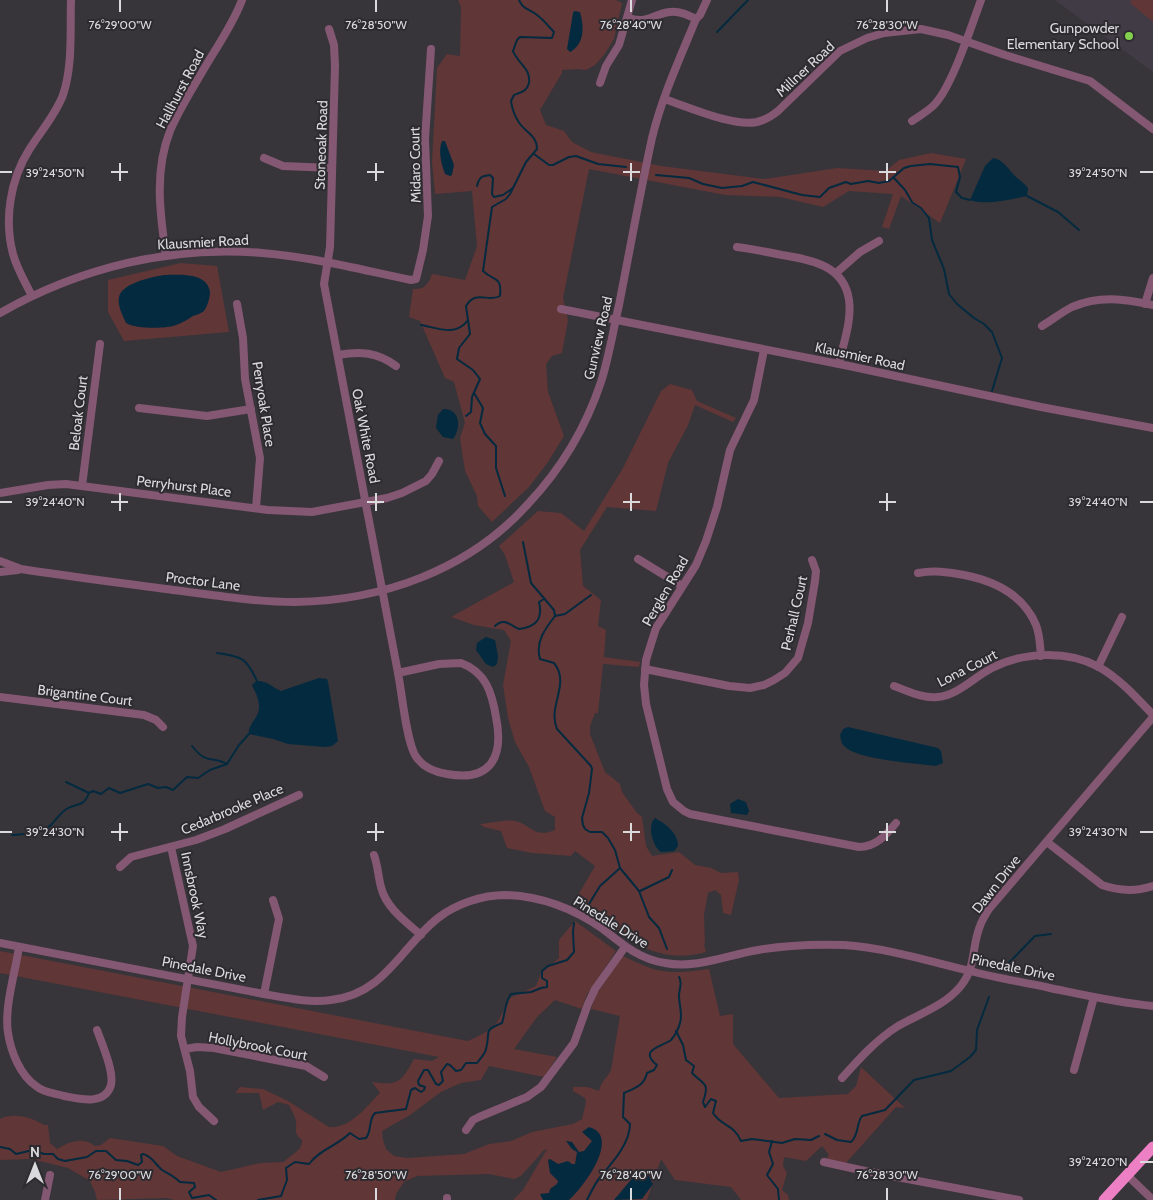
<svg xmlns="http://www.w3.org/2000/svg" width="1153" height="1200" font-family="Cabin,sans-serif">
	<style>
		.built { fill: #413b46 }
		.green { fill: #603637 }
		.water { fill: #032a3f }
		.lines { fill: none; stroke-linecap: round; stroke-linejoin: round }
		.stream { stroke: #032a3f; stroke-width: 2 }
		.minor { stroke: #845772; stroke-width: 8 }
		.highway { stroke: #ed7fc4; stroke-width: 11 }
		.ticks { fill: none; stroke: #dad9dc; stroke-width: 2 }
		.poi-dot { fill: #83d04e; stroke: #2d2b30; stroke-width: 2 }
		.labels { text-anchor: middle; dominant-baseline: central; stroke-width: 4; stroke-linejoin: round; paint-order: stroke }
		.poi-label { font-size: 14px; fill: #dad9dc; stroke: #2d2b30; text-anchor: end }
		.street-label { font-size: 14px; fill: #dad9dc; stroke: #2d2b30 }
		.ticks-label { font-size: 12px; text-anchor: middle; fill: #dad9dc; stroke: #2d2b30; stroke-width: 4; stroke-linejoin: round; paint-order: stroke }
	</style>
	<rect width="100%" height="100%" fill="#37353a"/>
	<polygon class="built" points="1055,0 1153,0 1153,72"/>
	<g class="green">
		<path d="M458 0H616L622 3 614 39 604 55 595 65 586 70 578 69 562 70V73L540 110 546 125 564 131 572 142 591 152 661 166 765 179 837 168 886 171 899 160 931 153 966 159 940 223 901 196 889 229 882 227 893 194 849 191 823 207 780 197 725 195 589 169 563 298 568 320 562 353 552 356 546 364 548 392 564 436 548 462 529 487 492 522 478 506 477 496 465 471 460 438 465 423 454 382 445 378 420 321 409 317 413 289C424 290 429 284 432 274L465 280 477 246 472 191 435 194 432 162 437 68 447 54 460 56 461 7Z"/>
		<polygon points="1132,0 1153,0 1153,22 1130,3"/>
		<polygon points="181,263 217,266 229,332 124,341 108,312 108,280"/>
		<path d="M670 384 692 390 697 401 736 418 733 422 695 405 688 425 668 463 656 511 607 507 580 550 583 586 601 600 598 626 606 630 604 657 640 662 639 667 603 664 598 713H595L590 726V734L605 772 620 784 622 792 637 813 642 817 646 846 652 856 679 852 695 865 711 868 721 873 738 872 739 880 731 915 723 913 721 895 715 890 708 893 704 915 705 943 704 944 706 952C646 968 623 928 576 903L577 897 595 866 575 851 571 856 532 853 507 848 501 831 484 827 480 824C489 823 507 819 515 821 531 824 533 839 555 830V817L545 811 529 767 515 742 508 718 503 685 511 641 504 630 474 625 451 617 514 582 505 555 499 546 538 511 561 513 584 531 623 468 661 391Z"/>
		<path d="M575 921 616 951 586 996 582 1009 555 1000 537 1017 514 1049 557 1057 544 1077 489 1066 481 1080 461 1083 441 1092 410 1115 382 1131 383 1140 386 1149 394 1156 407 1158 464 1154 489 1144 511 1141 532 1132 573 1124 582 1119 586 1102 585 1098 573 1091V1087H587L599 1091C602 1079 606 1080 611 1070L620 1016 591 1009 596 995 623 956C630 959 637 963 645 966 666 975 688 972 709 969L720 1016 733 1014V1044L779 1098 848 1094 856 1086 861 1067 905 1108 896 1107 846 1163 826 1159 829 1155 822 1146 806 1161 784 1157 783 1166 787 1173 782 1190 788 1195 789 1200H741L731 1187 675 1180 661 1159 647 1200H513L523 1190 547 1149 544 1150 521 1176 514 1179 489 1174 417 1176 404 1182 396 1194 395 1200H174L167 1198 97 1200 95 1192 90 1181 68 1168 31 1159 0 1160V1119C13 1112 32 1117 44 1125H48L50 1143 57 1149C68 1142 83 1136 95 1146L101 1145 110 1138 163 1146 177 1156 221 1172 260 1163 284 1162C291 1154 302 1152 302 1140 293 1133 297 1130 296 1121 295 1116 291 1110 289 1105L278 1102 263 1110 259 1093H235L240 1087 263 1089 288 1101 329 1127C350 1129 366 1107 380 1093L372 1082C399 1086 401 1082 414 1059L432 1061 439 1057 0 973V951L468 1041C497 1028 496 1026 510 998L536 986 541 973 559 958V940Z"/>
	</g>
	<g class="water">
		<path d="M574 11 580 12C584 26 585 44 570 52L567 49 573 13Z"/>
		<path d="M442 141H445L454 165 452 175 450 176 445 174C441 164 438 150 442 141Z"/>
		<path d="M993 158C1004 160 1008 169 1015 176 1019 180 1024 183 1028 188L1027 196C1013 199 983 206 970 200L985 166Z"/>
		<path d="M164 275C179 275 207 272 210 292 210 298 207 307 204 311 201 313 197 315 193 316 188 319 182 323 176 325 166 329 136 329 126 323 123 316 117 305 119 297 122 283 152 277 164 275Z"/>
		<path d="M443 409C461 409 461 428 453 439L443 437 436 428 438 415Z"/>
		<polygon points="486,637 495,640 498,656 497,664 493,667 486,664 476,650 477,643"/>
		<path d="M319 678 327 679 328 682 338 741 332 746 325 747 288 744 273 739 249 734C247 726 258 718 259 709 260 700 255 692 252 685 260 675 271 687 281 691Z"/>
		<path d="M848 727 938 748 941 751 943 763 936 766C915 763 857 760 844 746 841 743 841 739 840 735L843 729Z"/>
		<polygon points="738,799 746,802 749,811 747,815 731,813 730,804"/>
		<path d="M655 818C666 824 678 833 678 846L674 851 661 852C652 846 647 825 655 818Z"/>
		<path d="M589 1127C622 1136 583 1188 569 1200H543L540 1194 549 1193 550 1189 557 1184 558 1181 550 1173 548 1160 550 1159 558 1164 568 1161 572 1164H575L577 1152 572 1149 566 1141 572 1142 579 1152 584 1151 592 1141 582 1132Z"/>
		<polygon points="640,1169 646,1170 653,1184 642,1199 614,1200"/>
	</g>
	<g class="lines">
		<g class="stream">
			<polyline points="717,32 748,0"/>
			<polyline points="534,154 549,165 553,165 569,157 576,156 598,164 626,167"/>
			<polyline points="656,175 689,178 703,184 722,188 742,186 753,182 802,195 820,197 829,188 846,182 851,184 868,181 879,183 889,181 904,168 911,166 930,164 958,167 960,177 956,192 962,198 970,200"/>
			<polyline points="894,178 905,190 912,202"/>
			<path d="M477 186C479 177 482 176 490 175L493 178 492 194 494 197 503 195 513 188"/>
			<polyline points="1027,196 1058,212 1079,230"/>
			<polyline points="913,203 921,208 929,218 932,240 944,269 949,294 957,304 974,318 984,324 992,332 1002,358 992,391"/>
			<path d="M421 325C438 328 456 337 468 320"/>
			<polyline points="474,393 483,408 480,423 485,434 496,446 496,468 505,496"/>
			<path d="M466 416 471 412 472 397 480 379 473 370 457 359 459 348 470 334 466 306C476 289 488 303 500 296 502 276 495 282 483 271L492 207 506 199 510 194 526 162 537 149C537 136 527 133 520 124 515 117 512 109 511 101L514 95C522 92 527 91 529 83 531 68 518 64 513 51L517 40 520 37 552 38 554 32C549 27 544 20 537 15 530 9 523 10 519 0"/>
			<polyline points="523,542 531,583 554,610 555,616"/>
			<path d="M591 595 565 614 555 616C545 629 535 642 540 659L554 663C571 684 547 706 557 729L591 766 592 769 589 793 582 818 583 825 585 829 590 832H602L608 838 615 850 620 868 639 891 649 917 659 928 667 949"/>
			<path d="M495 626C504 617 510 625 519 629 536 627 543 619 539 602L544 599"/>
			<path d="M217 653C242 657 246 657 257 681"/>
			<path d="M192 746C208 766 210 755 227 764"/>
			<polyline points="66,782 89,793 93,791 101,794 109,788 120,793 148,784 158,788 166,787 173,790 187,777 198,778 210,770 227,764 239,745 249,734"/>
			<path d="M12 835C25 834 42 834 52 824 56 819 60 814 65 810 75 802 83 809 89 793"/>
			<polyline points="640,891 669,877 672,870"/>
			<polyline points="589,904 600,886 620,868"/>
			<polyline points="1001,971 1035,936 1051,934"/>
			<path d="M676 1031 683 1045 686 1060 694 1066 692 1073C704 1085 710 1082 703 1102L705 1107"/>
			<path d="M705 1107 711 1099 716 1101 713 1113C722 1127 733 1123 741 1141L752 1139 782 1143 795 1139 811 1140 819 1136"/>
			<path d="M825 1134 837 1140 851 1142C859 1135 856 1124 862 1116L885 1110 914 1080 951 1071 970 1057 976 1050 977 1030 989 997"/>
			<polyline points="772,1141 769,1152 773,1164 767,1175 778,1189 779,1200"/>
			<path d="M0 1147 10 1149 16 1154 33 1150 44 1154H53L58 1159 65 1161 87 1157 96 1151H106L116 1160 127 1161 138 1165 142 1162 141 1155 143 1154C152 1156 155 1164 162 1170 169 1174 174 1176 180 1182L194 1183 195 1187 189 1192 192 1198 209 1195 216 1200"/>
			<path d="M258 1200 281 1196 287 1180 286 1168 295 1162 309 1164C320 1149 337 1146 350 1133L359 1139 366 1138C372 1131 368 1120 375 1113L406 1109 411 1090 415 1088 421 1092 424 1090 425 1087 419 1085 418 1081 424 1070H428L436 1084 439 1085 443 1081 441 1072 447 1064 450 1065 456 1071 461 1070 466 1063H477C480 1059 485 1054 486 1049 491 1031 482 1031 502 1023 505 1014 505 1002 511 994L531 992 541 988 547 987V981L542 978V971L548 966 567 960 574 952 573 932 574 923"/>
			<path d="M587 1200C591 1192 595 1183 601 1176 613 1162 630 1143 630 1124L623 1117 624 1093C635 1088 644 1086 647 1073L654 1070 657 1065C638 1050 661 1047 671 1040 674 1037 679 1028 680 1023 683 1014 679 1005 679 996 679 988 683 983 679 977"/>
		</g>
		<g class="minor">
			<path d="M628 18C649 24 652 14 670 12 680 11 688 15 696 19"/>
			<polyline points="329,29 334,45 335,66 330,247 324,284 398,673"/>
			<polyline points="600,83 606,66 619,45 632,0"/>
			<path d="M664 99C689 107 733 127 757 122 765 120 772 116 778 111L840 51 867 38 884 33 921 29 948 35 1005 55 1090 81 1153 129"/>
			<path d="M912 121C919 116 927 112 934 105 952 87 971 27 981 0"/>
			<polyline points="264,158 283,166 332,168"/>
			<path d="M737 247C752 249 767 252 782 255 811 260 844 265 849 300 852 321 843 344 839 364"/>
			<path d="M166 256C160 214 154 171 170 131 179 109 193 88 205 67 218 45 233 24 242 0"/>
			<polyline points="836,273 860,252 879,241"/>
			<path d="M32 296C25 282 17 269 13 254 4 220 10 180 29 150 40 132 55 116 63 95 73 65 70 31 71 0"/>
			<polyline points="237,304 243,338 245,379 260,458 256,508"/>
			<polyline points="1145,304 1153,278"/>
			<polyline points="561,309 849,366 1041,407 1153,428"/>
			<path d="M0 313C79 268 171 245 262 253 313 257 362 270 411 280L416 279 423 250 428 216 425 139 431 49"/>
			<path d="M1042 326C1052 320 1062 312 1072 307 1100 295 1124 299 1153 305"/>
			<path d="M764 350 754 400 730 450 717 507 706 541 696 565 656 628 646 660 644 685 646 704 667 789 673 802 684 811 690 814 859 847C876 847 886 835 896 823"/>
			<path d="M338 355C360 351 377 352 396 366"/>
			<polyline points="139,408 207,416 251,409"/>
			<polyline points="82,486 100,344"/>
			<polyline points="0,493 48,485 66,484 268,510 312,512 387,498 402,493 426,481 432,474 439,461"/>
			<polyline points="638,559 682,586"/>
			<path d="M0 561 21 569C72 577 122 583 173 590 213 595 254 602 295 602 381 601 469 570 528 504 560 470 586 427 601 382 609 357 613 331 619 305 630 249 640 193 652 138 662 97 680 58 696 19L700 15 707 0"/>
			<polyline points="0,572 18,570"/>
			<path d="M918 573C934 570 947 572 964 575 995 581 1023 594 1036 625 1040 635 1040 646 1041 656"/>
			<path d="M461 663C486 672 492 693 496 717 504 757 491 782 447 774 434 772 422 767 415 755 406 739 402 693 398 673L439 664Z"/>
			<polyline points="1098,667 1122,617"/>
			<polyline points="645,669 729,686 750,688 764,685 774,680 785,673 798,658 808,623 815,581 816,571 812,560"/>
			<path d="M894 686C908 691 923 699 938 697 958 695 974 677 992 668 1023 652 1067 650 1099 667 1120 679 1137 698 1153 715"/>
			<polyline points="0,697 144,715 156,720 163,727"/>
			<path d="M1047 842 1102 885C1119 891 1135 892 1153 886"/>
			<polyline points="171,847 193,946 182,1017 181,1036 190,1071 193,1097 199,1107 214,1121"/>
			<path d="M374 855C378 866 378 876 381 887 386 908 406 922 421 935"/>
			<polyline points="120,867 131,857 196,840 225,829 299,795"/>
			<path d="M0 943 264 994C286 998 309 1003 331 1000 385 994 401 947 438 918 456 904 482 895 505 895 541 896 574 909 603 929 622 944 639 959 665 963 697 969 727 955 758 950 786 945 816 944 844 945 887 948 928 961 970 971 996 978 1023 982 1050 988 1084 995 1118 1003 1153 1006"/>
			<path d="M19 947C15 974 4 1007 8 1033 11 1052 20 1075 36 1086 44 1093 54 1093 64 1096 79 1099 105 1106 111 1085 114 1071 102 1044 97 1030"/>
			<polyline points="264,994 279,919 273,900"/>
			<polyline points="185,1049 197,1047 214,1048 306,1066 324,1077"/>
			<polyline points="1074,1070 1094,997"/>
			<path d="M842 1078C859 1059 876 1040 898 1026 919 1014 944 1006 960 987 977 966 971 948 980 926 982 920 986 914 989 909L1153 717"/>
			<polyline points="466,1130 473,1120 479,1117 527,1097 541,1087 574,1043 588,1004 595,989 625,947"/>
			<polyline points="824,1162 865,1171 1019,1200"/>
			<polyline points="1127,1175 1153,1200"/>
			<polyline points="45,1200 50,1175"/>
			<polyline points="447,1200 447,1198"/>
		</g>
		<polyline class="highway" points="1104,1200 1153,1147"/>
	</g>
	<path class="ticks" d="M120 0V12M376 0V12M631 0V12M887 0V12M120 163V181M376 163V181M631 163V181M887 163V181M0 172H12M111 172H128M367 172H384M623 172H640M879 172H896M1140 172H1153M120 493V511M376 493V511M631 493V511M887 493V511M0 502H12M111 502H128M367 502H384M623 502H640M879 502H896M1140 502H1153M120 823V841M376 823V841M631 823V841M887 823V841M0 832H12M111 832H128M367 832H384M623 832H640M879 832H896M1140 832H1153M1140 1162H1153M120 1188V1200M376 1188V1200M631 1188V1200M887 1188V1200"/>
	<circle class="poi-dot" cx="1129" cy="36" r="5"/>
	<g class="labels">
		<g class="poi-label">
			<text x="1119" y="28">Gunpowder<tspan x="1119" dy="16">Elementary School</tspan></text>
		</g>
		<g class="street-label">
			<text transform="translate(805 69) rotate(-43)">Millner Road</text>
			<text transform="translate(180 89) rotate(-62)">Hallhurst Road</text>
			<text transform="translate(321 145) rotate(-88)">Stoneoak Road</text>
			<text transform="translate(415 165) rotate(-91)">Midaro Court</text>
			<text transform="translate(203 242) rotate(-3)">Klausmier Road</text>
			<text transform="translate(598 338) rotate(-77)">Gunview Road</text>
			<text transform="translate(860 356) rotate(12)">Klausmier Road</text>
			<text transform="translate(264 404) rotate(81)">Perryoak Place</text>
			<text transform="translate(78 413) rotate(-83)">Beloak Court</text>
			<text transform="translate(366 436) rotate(79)">Oak White Road</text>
			<text transform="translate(184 486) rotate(7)">Perryhurst Place</text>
			<text transform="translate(203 581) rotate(7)">Proctor Lane</text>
			<text transform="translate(665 591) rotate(-60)">Perglen Road</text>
			<text transform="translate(794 613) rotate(-77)">Perhall Court</text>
			<text transform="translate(967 668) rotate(-27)">Lona Court</text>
			<text transform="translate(85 695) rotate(7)">Brigantine Court</text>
			<text transform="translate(232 809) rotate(-23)">Cedarbrooke Place</text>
			<text transform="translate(996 884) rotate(-52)">Dawn Drive</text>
			<text transform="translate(195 895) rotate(78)">Innsbrook Way</text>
			<text transform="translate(611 922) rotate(32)">Pinedale Drive</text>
			<text transform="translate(1013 967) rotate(12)">Pinedale Drive</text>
			<text transform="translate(204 969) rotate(11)">Pinedale Drive</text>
			<text transform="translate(258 1046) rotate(11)">Hollybrook Court</text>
		</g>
	</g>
	<g class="ticks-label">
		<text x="120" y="29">76°29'00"W</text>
		<text x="376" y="29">76°28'50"W</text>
		<text x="631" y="29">76°28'40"W</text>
		<text x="887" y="29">76°28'30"W</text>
		<text x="55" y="177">39°24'50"N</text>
		<text x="1098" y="177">39°24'50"N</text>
		<text x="55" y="506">39°24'40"N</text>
		<text x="1098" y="506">39°24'40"N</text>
		<text x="55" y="836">39°24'30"N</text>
		<text x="1098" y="836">39°24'30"N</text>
		<text x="1098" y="1166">39°24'20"N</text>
		<text x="120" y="1179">76°29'00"W</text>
		<text x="376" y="1179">76°28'50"W</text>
		<text x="631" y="1179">76°28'40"W</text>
		<text x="887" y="1179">76°28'30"W</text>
	</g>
	<g transform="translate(35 1165)" stroke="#2d2b30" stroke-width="4" paint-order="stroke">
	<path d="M0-4L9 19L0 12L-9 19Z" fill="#dad9dc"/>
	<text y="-8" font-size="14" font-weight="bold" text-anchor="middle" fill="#dad9dc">N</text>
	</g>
</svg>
